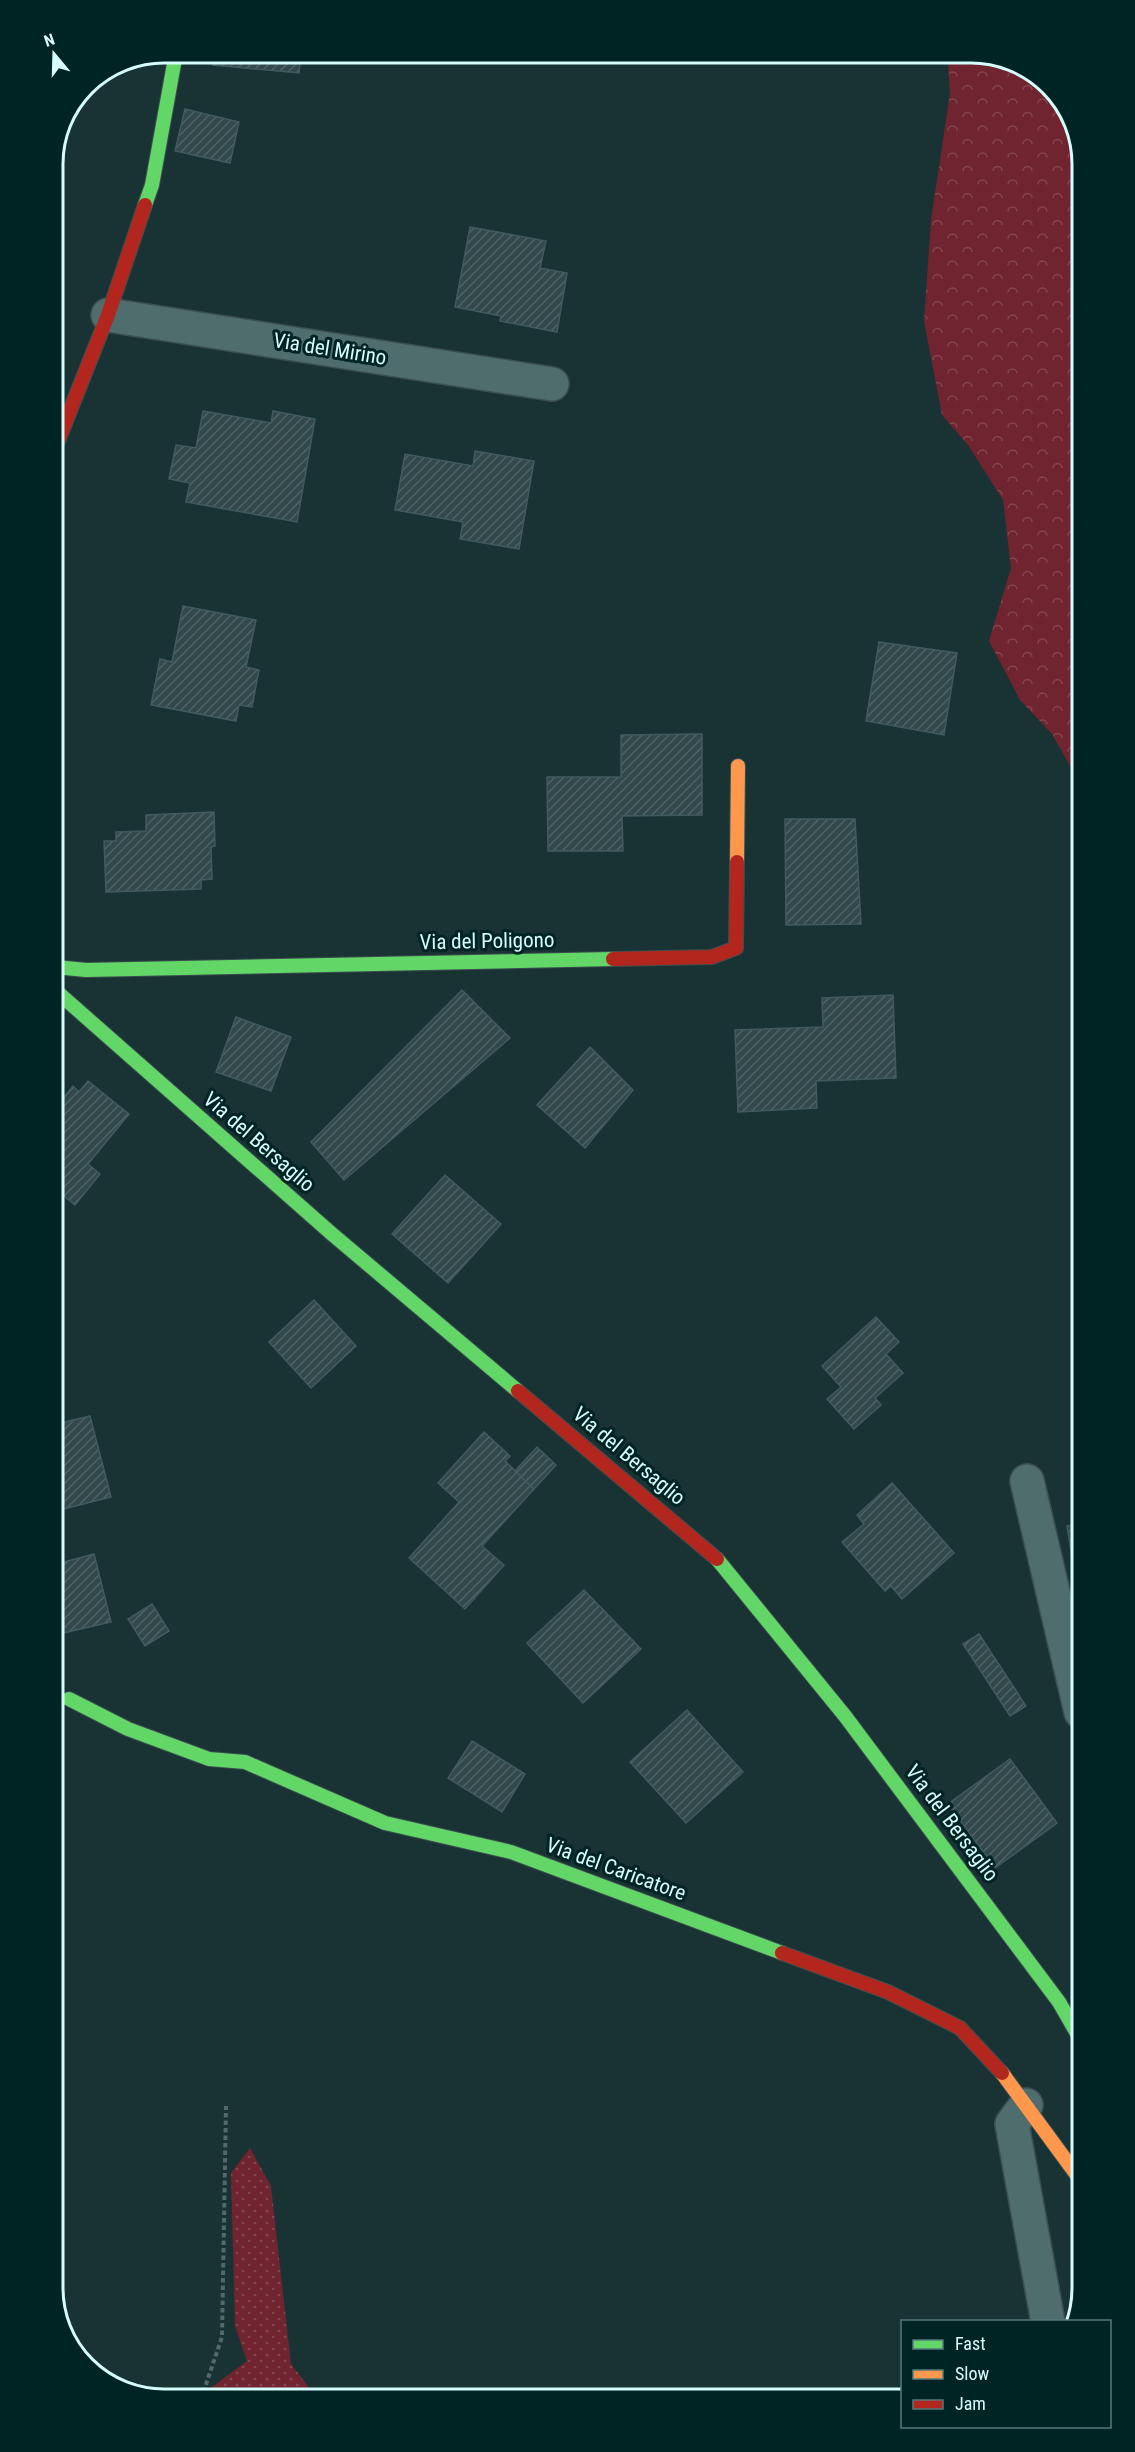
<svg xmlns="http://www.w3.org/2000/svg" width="1135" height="2452" font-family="'Roboto Condensed',sans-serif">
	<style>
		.grass { fill: url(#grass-dots) }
		.forest { fill: url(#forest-crowns) }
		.building { fill: url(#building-hatch); stroke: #405b5f; stroke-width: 1.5 }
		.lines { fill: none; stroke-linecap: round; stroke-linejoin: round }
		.street-casing { stroke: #3b4f50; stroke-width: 36 }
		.fast-casing { stroke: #3b4f50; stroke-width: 16 }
		.slow-casing { stroke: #3b4f50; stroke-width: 16 }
		.jam-casing { stroke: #3b4f50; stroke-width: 16 }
		.path { stroke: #51696a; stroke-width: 4; stroke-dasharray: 4.5 3; stroke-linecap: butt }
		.street { stroke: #4f6d6d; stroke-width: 33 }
		.fast { stroke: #63d668; stroke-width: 14 }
		.slow { stroke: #ff974d; stroke-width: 14 }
		.jam { stroke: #b3261e; stroke-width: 14 }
		.labels { text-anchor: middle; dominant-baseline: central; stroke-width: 6; stroke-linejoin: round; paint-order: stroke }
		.street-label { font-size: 21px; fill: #d5fdfd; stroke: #002324 }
		.rim { fill: none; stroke: #d5fdfd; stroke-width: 3 }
	</style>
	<defs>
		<pattern id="grass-dots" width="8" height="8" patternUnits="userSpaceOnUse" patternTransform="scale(1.5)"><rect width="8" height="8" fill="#70242f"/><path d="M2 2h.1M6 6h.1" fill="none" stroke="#84454e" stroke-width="1.8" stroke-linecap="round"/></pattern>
		<pattern id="forest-crowns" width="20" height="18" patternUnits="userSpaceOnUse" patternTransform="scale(1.5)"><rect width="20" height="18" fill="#70242f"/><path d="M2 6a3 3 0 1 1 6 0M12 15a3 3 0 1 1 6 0" fill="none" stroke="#84454e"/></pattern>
		<pattern id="building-hatch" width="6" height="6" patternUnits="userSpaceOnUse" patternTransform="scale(1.5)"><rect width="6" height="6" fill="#32484b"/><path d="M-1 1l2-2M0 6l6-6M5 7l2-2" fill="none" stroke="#4f6366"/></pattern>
	</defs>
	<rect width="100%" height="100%" fill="#193233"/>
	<polygon class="grass" points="250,2148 271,2186 291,2364 317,2398 201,2399 204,2393 247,2361 235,2326 231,2173"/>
	<polygon class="forest" points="913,53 979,53 1039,75 1076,128 1078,780 1052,734 1020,700 989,641 1011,568 1003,500 968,445 942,415 924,321 931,220 950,93 948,64"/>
	<g class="building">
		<polygon points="215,53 301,53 299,73 213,65"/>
		<polygon points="185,109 239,122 230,163 175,151"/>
		<polygon points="470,227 546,241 540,268 567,273 557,332 500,321 501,316 455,307"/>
		<polygon points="203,411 271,423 273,411 315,419 297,522 186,502 190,483 169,479 176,445 196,448"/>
		<polygon points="475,451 534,461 519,549 460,539 463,522 395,510 405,454 473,466"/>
		<polygon points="183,606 256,620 246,667 259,670 252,707 239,705 236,721 151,705 160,659 172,662"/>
		<polygon points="879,642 957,653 944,735 866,721"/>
		<polygon points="702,734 702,815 622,816 623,851 548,851 547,777 621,777 621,735"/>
		<polygon points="214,812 215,846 211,847 212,879 201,880 201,889 106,892 104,841 116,841 116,832 146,831 146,815"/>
		<polygon points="785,819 855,819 861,924 786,925"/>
		<polygon points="462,990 510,1038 344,1180 311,1142"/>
		<polygon points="893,995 896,1078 816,1081 817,1108 738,1112 735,1030 823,1027 822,998"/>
		<polygon points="236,1017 291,1037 271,1091 216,1072"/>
		<polygon points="590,1047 633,1090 585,1148 537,1105"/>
		<polygon points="88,1081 129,1114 88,1164 100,1174 75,1205 55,1189 55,1108 73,1086 79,1092"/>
		<polygon points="445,1175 501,1224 448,1283 392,1234"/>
		<polygon points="314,1300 356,1346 311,1388 269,1342"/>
		<polygon points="876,1317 899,1342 886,1354 903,1373 875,1398 881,1405 854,1429 827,1399 841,1387 822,1366"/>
		<polygon points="90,1416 111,1497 56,1511 56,1424"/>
		<polygon points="484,1432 510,1456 505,1461 534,1489 482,1546 504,1565 465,1609 409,1558 459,1502 438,1483"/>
		<polygon points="537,1447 556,1465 534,1489 515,1471"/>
		<polygon points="892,1483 954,1553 902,1599 891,1586 885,1591 842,1542 864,1524 857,1515"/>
		<polygon points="1080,1524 1080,1563 1073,1564 1067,1526"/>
		<polygon points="94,1554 111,1622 59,1634 56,1564"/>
		<polygon points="584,1590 641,1649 583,1703 527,1643"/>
		<polygon points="152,1604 169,1631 145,1646 128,1619"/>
		<polygon points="979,1634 1026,1706 1010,1716 963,1644"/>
		<polygon points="687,1710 743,1772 686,1823 630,1762"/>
		<polygon points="472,1741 525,1774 502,1812 448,1778"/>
		<polygon points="1010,1759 1057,1823 995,1868 948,1804"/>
	</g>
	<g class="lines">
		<g class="street-casing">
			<g id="street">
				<polyline points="108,315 552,384"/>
				<polyline points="1027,1481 1081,1712"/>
				<polyline points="1026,2105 1012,2124 1048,2322"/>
			</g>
		</g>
		<g class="fast-casing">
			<g id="fast">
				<polyline points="145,205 152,185 176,53"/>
				<polyline points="55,967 86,970 613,959"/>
				<polyline points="55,990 332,1234 518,1391"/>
				<polyline points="717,1559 845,1716 1059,2002 1082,2042"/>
				<polyline points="69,1699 128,1729 209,1759 245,1762 385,1823 511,1852 782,1953"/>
			</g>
		</g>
		<g class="slow-casing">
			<g id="slow">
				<polyline points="737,862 738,766"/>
				<polyline points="1002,2073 1082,2182"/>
			</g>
		</g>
		<g class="jam-casing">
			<g id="jam">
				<polyline points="54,451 108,315 145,205"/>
				<polyline points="613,959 712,957 736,948 737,862"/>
				<polyline points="518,1391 717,1559"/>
				<polyline points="782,1953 888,1992 960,2028 1002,2073"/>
			</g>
		</g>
		<polyline class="path" points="201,2399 222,2337 226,2106"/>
		<use href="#street" class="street"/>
		<use href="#fast" class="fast"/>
		<use href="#slow" class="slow"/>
		<use href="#jam" class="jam"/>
	</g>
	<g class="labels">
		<g class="street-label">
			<text transform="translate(330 349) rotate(9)">Via del Mirino</text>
			<text transform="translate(487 941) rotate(-1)">Via del Poligono</text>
			<text transform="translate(259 1142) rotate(41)">Via del Bersaglio</text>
			<text transform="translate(629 1456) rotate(40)">Via del Bersaglio</text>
			<text transform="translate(952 1823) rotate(53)">Via del Bersaglio</text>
			<text transform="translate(616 1869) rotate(20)">Via del Caricatore</text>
		</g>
	</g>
	<path d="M0 0H1135V2452H0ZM164 63H971A101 101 0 0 1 1072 164V2288A101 101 0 0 1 971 2389H164A101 101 0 0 1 63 2288V164A101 101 0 0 1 164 63Z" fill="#002324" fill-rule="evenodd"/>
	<path class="rim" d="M164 63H971A101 101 0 0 1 1072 164V2288A101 101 0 0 1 971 2389H164A101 101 0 0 1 63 2288V164A101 101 0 0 1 164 63Z"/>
	<rect x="901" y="2320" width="210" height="108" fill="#002324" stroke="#557a7b" stroke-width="1.5"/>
	<rect x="913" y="2340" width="30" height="9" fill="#63d668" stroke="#557a7b" stroke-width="1.5"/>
	<text x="955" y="2350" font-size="18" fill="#d5fdfd">Fast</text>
	<rect x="913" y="2370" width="30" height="9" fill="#ff974d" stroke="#557a7b" stroke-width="1.5"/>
	<text x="955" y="2380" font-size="18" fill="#d5fdfd">Slow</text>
	<rect x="913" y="2400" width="30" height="9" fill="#b3261e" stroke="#557a7b" stroke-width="1.5"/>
	<text x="955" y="2410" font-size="18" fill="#d5fdfd">Jam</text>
	<g transform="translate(54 54) rotate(341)" stroke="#002324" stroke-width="4.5" paint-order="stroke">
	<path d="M0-4.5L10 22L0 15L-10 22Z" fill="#d5fdfd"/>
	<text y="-9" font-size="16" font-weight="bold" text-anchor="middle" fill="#d5fdfd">N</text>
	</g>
</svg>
